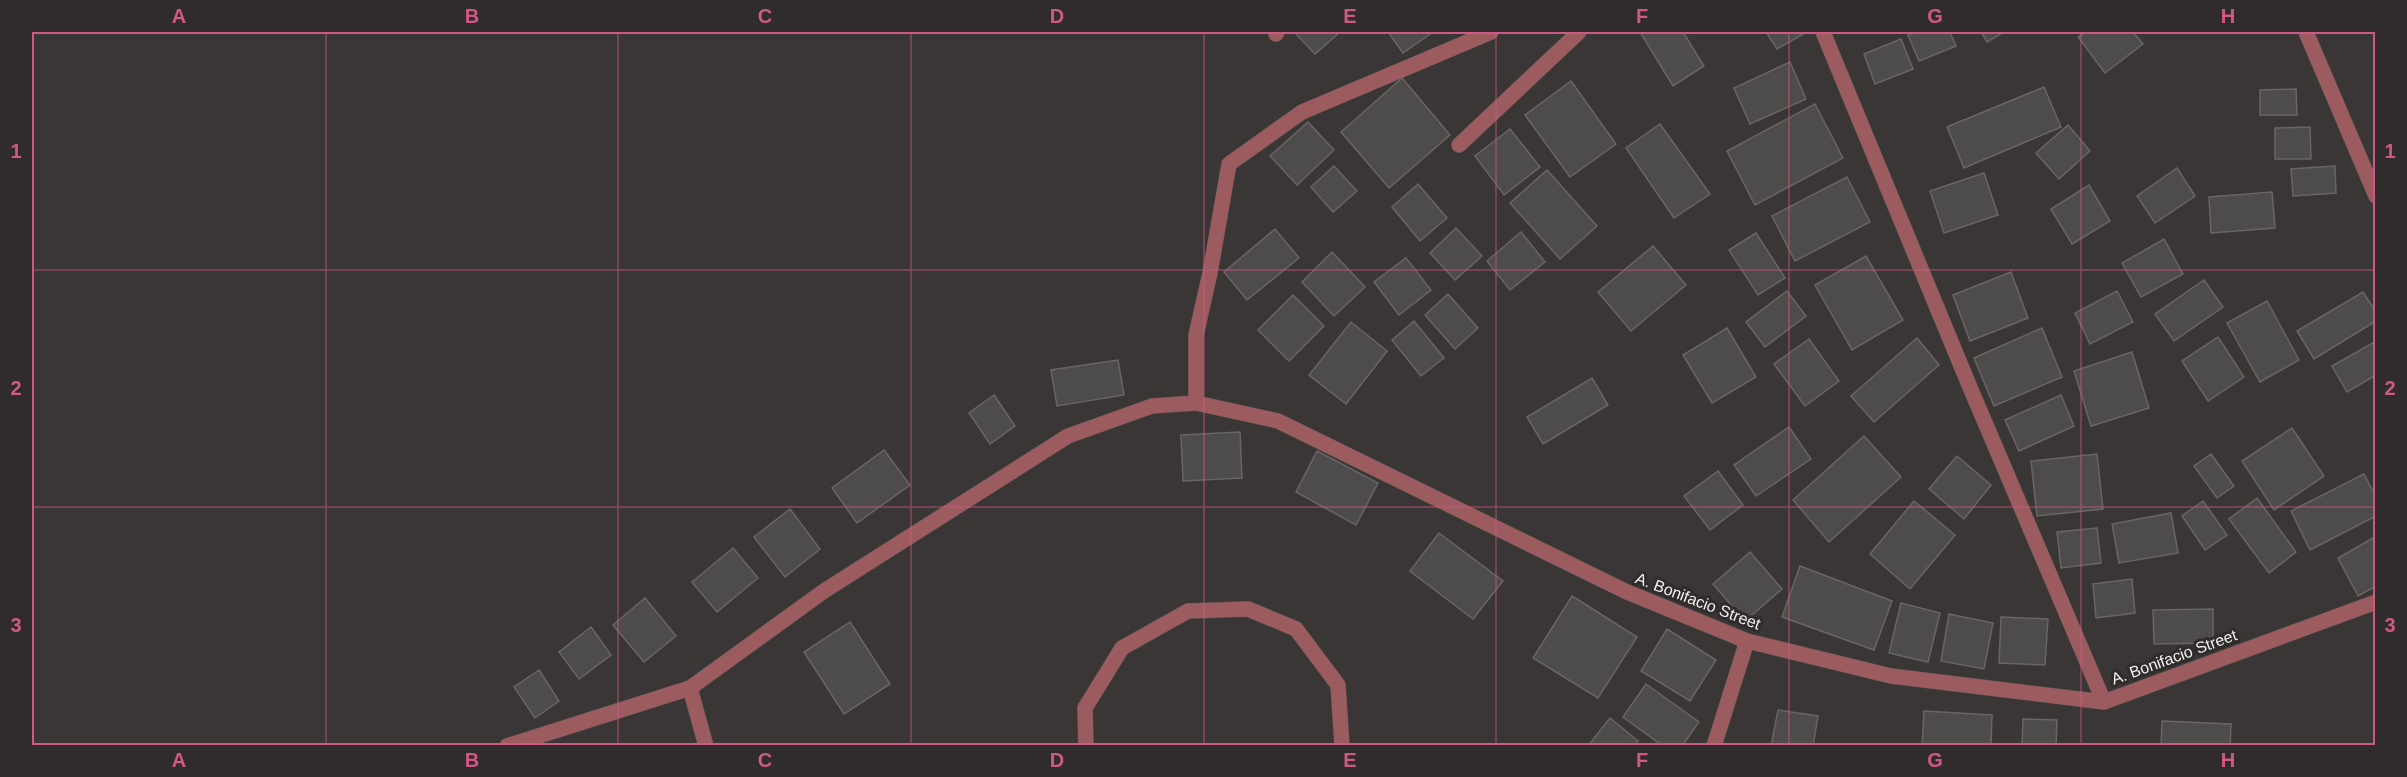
<svg xmlns="http://www.w3.org/2000/svg" width="2407" height="777" font-family="Helvetica,sans-serif">
	<style>
		.building { fill: #4e4c4a; stroke: #686564; stroke-width: 1.5 }
		.lines { fill: none; stroke-linecap: round; stroke-linejoin: round }
		.minor-casing { stroke: #565453; stroke-width: 16 }
		.minor { stroke: #9c5b5e; stroke-width: 15 }
		.grid { fill: none; stroke: #d05887; stroke-width: 1.5; stroke-opacity: 0.55 }
		.labels { text-anchor: middle; dominant-baseline: central; stroke-width: 6; stroke-linejoin: round; paint-order: stroke }
		.street-label { font-size: 16px; fill: #f0efee; stroke: #2f2c2b }
		.neatline { fill: none; stroke: #d05887; stroke-width: 2 }
		.grid-label { font-size: 20px; text-anchor: middle; font-weight: bold; fill: #d05887 }
	</style>
	<rect width="100%" height="100%" fill="#393635"/>
	<g class="building">
		<polygon points="1294,32 1340,32 1315,54"/>
		<polygon points="1388,32 1433,32 1403,53"/>
		<polygon points="1640,32 1683,32 1704,66 1673,86"/>
		<polygon points="1766,32 1807,32 1777,49"/>
		<polygon points="1918,32 1950,32 1956,46 1919,61 1908,35"/>
		<polygon points="1981,32 2004,32 1987,42"/>
		<polygon points="2086,32 2133,32 2143,44 2105,73 2078,37"/>
		<polygon points="1901,39 1913,69 1875,84 1864,54"/>
		<polygon points="1790,62 1806,99 1750,124 1734,88"/>
		<polygon points="1402,78 1450,135 1389,188 1341,132"/>
		<polygon points="1571,81 1616,144 1570,177 1525,115"/>
		<polygon points="2044,87 2061,127 1964,168 1947,127"/>
		<polygon points="2296,89 2297,115 2260,115 2260,90"/>
		<polygon points="1815,104 1843,158 1755,205 1727,151"/>
		<polygon points="1308,122 1334,150 1297,185 1270,156"/>
		<polygon points="1660,124 1710,194 1674,218 1626,148"/>
		<polygon points="2068,125 2090,151 2059,179 2036,153"/>
		<polygon points="2310,127 2311,159 2275,159 2275,128"/>
		<polygon points="1510,129 1540,167 1504,195 1475,156"/>
		<polygon points="1334,166 1357,191 1333,212 1311,187"/>
		<polygon points="2335,166 2336,193 2293,196 2291,169"/>
		<polygon points="2177,168 2195,196 2155,223 2137,196"/>
		<polygon points="1547,170 1597,226 1560,259 1510,203"/>
		<polygon points="1984,173 1998,215 1944,233 1930,191"/>
		<polygon points="1847,177 1870,222 1795,261 1772,216"/>
		<polygon points="1418,184 1447,218 1420,241 1392,207"/>
		<polygon points="2089,185 2110,221 2072,244 2051,209"/>
		<polygon points="2272,192 2275,228 2211,233 2209,197"/>
		<polygon points="1456,228 1482,256 1455,280 1430,253"/>
		<polygon points="1275,229 1299,258 1247,300 1224,272"/>
		<polygon points="1521,232 1545,262 1510,290 1487,261"/>
		<polygon points="1756,233 1785,278 1758,295 1729,250"/>
		<polygon points="2164,239 2183,274 2141,297 2122,263"/>
		<polygon points="1653,246 1686,285 1631,331 1598,292"/>
		<polygon points="1332,252 1365,287 1334,316 1302,282"/>
		<polygon points="1866,256 1903,320 1852,350 1815,285"/>
		<polygon points="1406,258 1431,290 1399,315 1374,282"/>
		<polygon points="2011,272 2028,318 1970,341 1953,295"/>
		<polygon points="2204,280 2223,307 2174,341 2155,314"/>
		<polygon points="1787,291 1806,316 1765,347 1746,322"/>
		<polygon points="2117,291 2133,322 2090,344 2075,313"/>
		<polygon points="2363,292 2376,312 2376,321 2314,359 2297,331"/>
		<polygon points="1448,294 1478,328 1455,349 1425,315"/>
		<polygon points="1293,295 1324,326 1289,361 1258,330"/>
		<polygon points="2267,301 2299,360 2260,382 2227,323"/>
		<polygon points="1414,321 1444,358 1421,376 1392,340"/>
		<polygon points="1351,322 1387,351 1346,404 1309,375"/>
		<polygon points="1727,328 1756,377 1712,403 1683,355"/>
		<polygon points="2042,328 2062,377 1994,406 1974,358"/>
		<polygon points="2218,337 2244,377 2208,401 2182,361"/>
		<polygon points="1917,338 1939,365 1874,422 1851,396"/>
		<polygon points="1809,339 1839,381 1805,406 1774,364"/>
		<polygon points="2376,341 2376,375 2347,392 2332,366"/>
		<polygon points="2132,352 2149,408 2091,426 2074,371"/>
		<polygon points="1118,360 1124,395 1057,406 1051,370"/>
		<polygon points="1592,378 1608,405 1543,444 1527,417"/>
		<polygon points="994,395 1015,426 990,444 969,413"/>
		<polygon points="2061,395 2074,426 2019,451 2005,420"/>
		<polygon points="1789,427 1811,459 1756,496 1734,465"/>
		<polygon points="2292,428 2324,476 2274,510 2242,461"/>
		<polygon points="1240,432 1242,478 1183,481 1181,435"/>
		<polygon points="1864,436 1901,477 1829,542 1793,500"/>
		<polygon points="884,450 910,485 857,523 832,488"/>
		<polygon points="1317,451 1378,483 1356,525 1296,492"/>
		<polygon points="2097,454 2103,509 2037,516 2031,461"/>
		<polygon points="2211,454 2234,486 2217,498 2194,466"/>
		<polygon points="1957,456 1991,485 1964,519 1929,489"/>
		<polygon points="1718,471 1743,505 1710,530 1684,496"/>
		<polygon points="2364,474 2376,497 2376,516 2310,550 2291,511"/>
		<polygon points="2257,498 2296,552 2269,573 2229,519"/>
		<polygon points="1914,501 1955,535 1910,589 1870,554"/>
		<polygon points="2203,501 2227,535 2205,550 2182,516"/>
		<polygon points="790,509 820,549 785,577 754,537"/>
		<polygon points="2171,513 2178,553 2119,563 2112,524"/>
		<polygon points="2097,528 2101,563 2061,568 2057,532"/>
		<polygon points="1439,533 1503,581 1473,619 1410,571"/>
		<polygon points="2373,538 2376,542 2376,586 2358,596 2338,558"/>
		<polygon points="733,548 758,578 717,612 692,582"/>
		<polygon points="1750,552 1782,589 1745,621 1713,584"/>
		<polygon points="1800,566 1892,601 1874,650 1782,617"/>
		<polygon points="2132,579 2135,613 2096,618 2093,584"/>
		<polygon points="1572,596 1637,637 1598,698 1533,658"/>
		<polygon points="645,598 676,636 644,662 613,625"/>
		<polygon points="1901,603 1940,613 1928,662 1889,653"/>
		<polygon points="2213,609 2213,643 2154,644 2153,610"/>
		<polygon points="1949,614 1993,623 1984,669 1941,661"/>
		<polygon points="2001,617 2048,619 2045,665 1999,663"/>
		<polygon points="850,622 890,684 844,714 804,652"/>
		<polygon points="591,627 611,655 579,679 559,652"/>
		<polygon points="1667,629 1716,660 1690,701 1641,671"/>
		<polygon points="539,670 559,701 535,718 514,687"/>
		<polygon points="1646,684 1699,722 1682,746 1663,746 1623,717"/>
		<polygon points="1778,710 1818,716 1813,746 1771,746"/>
		<polygon points="1924,711 1992,715 1991,746 1922,746"/>
		<polygon points="1610,718 1638,741 1634,746 1588,746"/>
		<polygon points="2023,719 2057,720 2056,746 2022,746"/>
		<polygon points="2162,721 2231,724 2230,746 2161,746"/>
	</g>
	<g class="lines">
		<g class="minor-casing">
			<g id="minor">
				<polyline points="1823,32 1969,385 2104,702"/>
				<polyline points="2306,32 2376,196"/>
				<polyline points="1276,34 1277,32"/>
				<polyline points="1459,145 1579,32"/>
				<polyline points="1196,403 1196,335 1210,273 1229,164 1302,112 1491,32"/>
				<polyline points="690,688 706,746"/>
				<polyline points="507,746 690,688 824,591 1068,436 1152,406 1196,403 1278,421 1627,592 1747,641 1891,676 2104,702 2376,602"/>
				<polyline points="1086,746 1085,708 1122,648 1188,611 1248,609 1296,629 1338,685 1342,746"/>
				<polyline points="1714,746 1747,641"/>
			</g>
		</g>
		<use href="#minor" class="minor"/>
	</g>
	<path class="grid" d="M326 32V746M618 32V746M911 32V746M1204 32V746M1496 32V746M1789 32V746M2081 32V746M32 270H2376M32 507H2376"/>
	<g class="labels">
		<g class="street-label">
			<text transform="translate(1698 601) rotate(21)">A. Bonifacio Street</text>
			<text transform="translate(2174 657) rotate(-20)">A. Bonifacio Street</text>
		</g>
	</g>
	<rect width="2407" height="777" fill="none" stroke="#2f2c2b" stroke-width="66"/>
	<rect x="33" y="33" width="2341" height="711" class="neatline"/>
	<g class="grid-label">
		<text x="179" y="23">A</text>
		<text x="472" y="23">B</text>
		<text x="765" y="23">C</text>
		<text x="1057" y="23">D</text>
		<text x="1350" y="23">E</text>
		<text x="1642" y="23">F</text>
		<text x="1935" y="23">G</text>
		<text x="2228" y="23">H</text>
		<text x="16" y="158">1</text>
		<text x="2390" y="158">1</text>
		<text x="16" y="395">2</text>
		<text x="2390" y="395">2</text>
		<text x="16" y="632">3</text>
		<text x="2390" y="632">3</text>
		<text x="179" y="767">A</text>
		<text x="472" y="767">B</text>
		<text x="765" y="767">C</text>
		<text x="1057" y="767">D</text>
		<text x="1350" y="767">E</text>
		<text x="1642" y="767">F</text>
		<text x="1935" y="767">G</text>
		<text x="2228" y="767">H</text>
	</g>
</svg>
